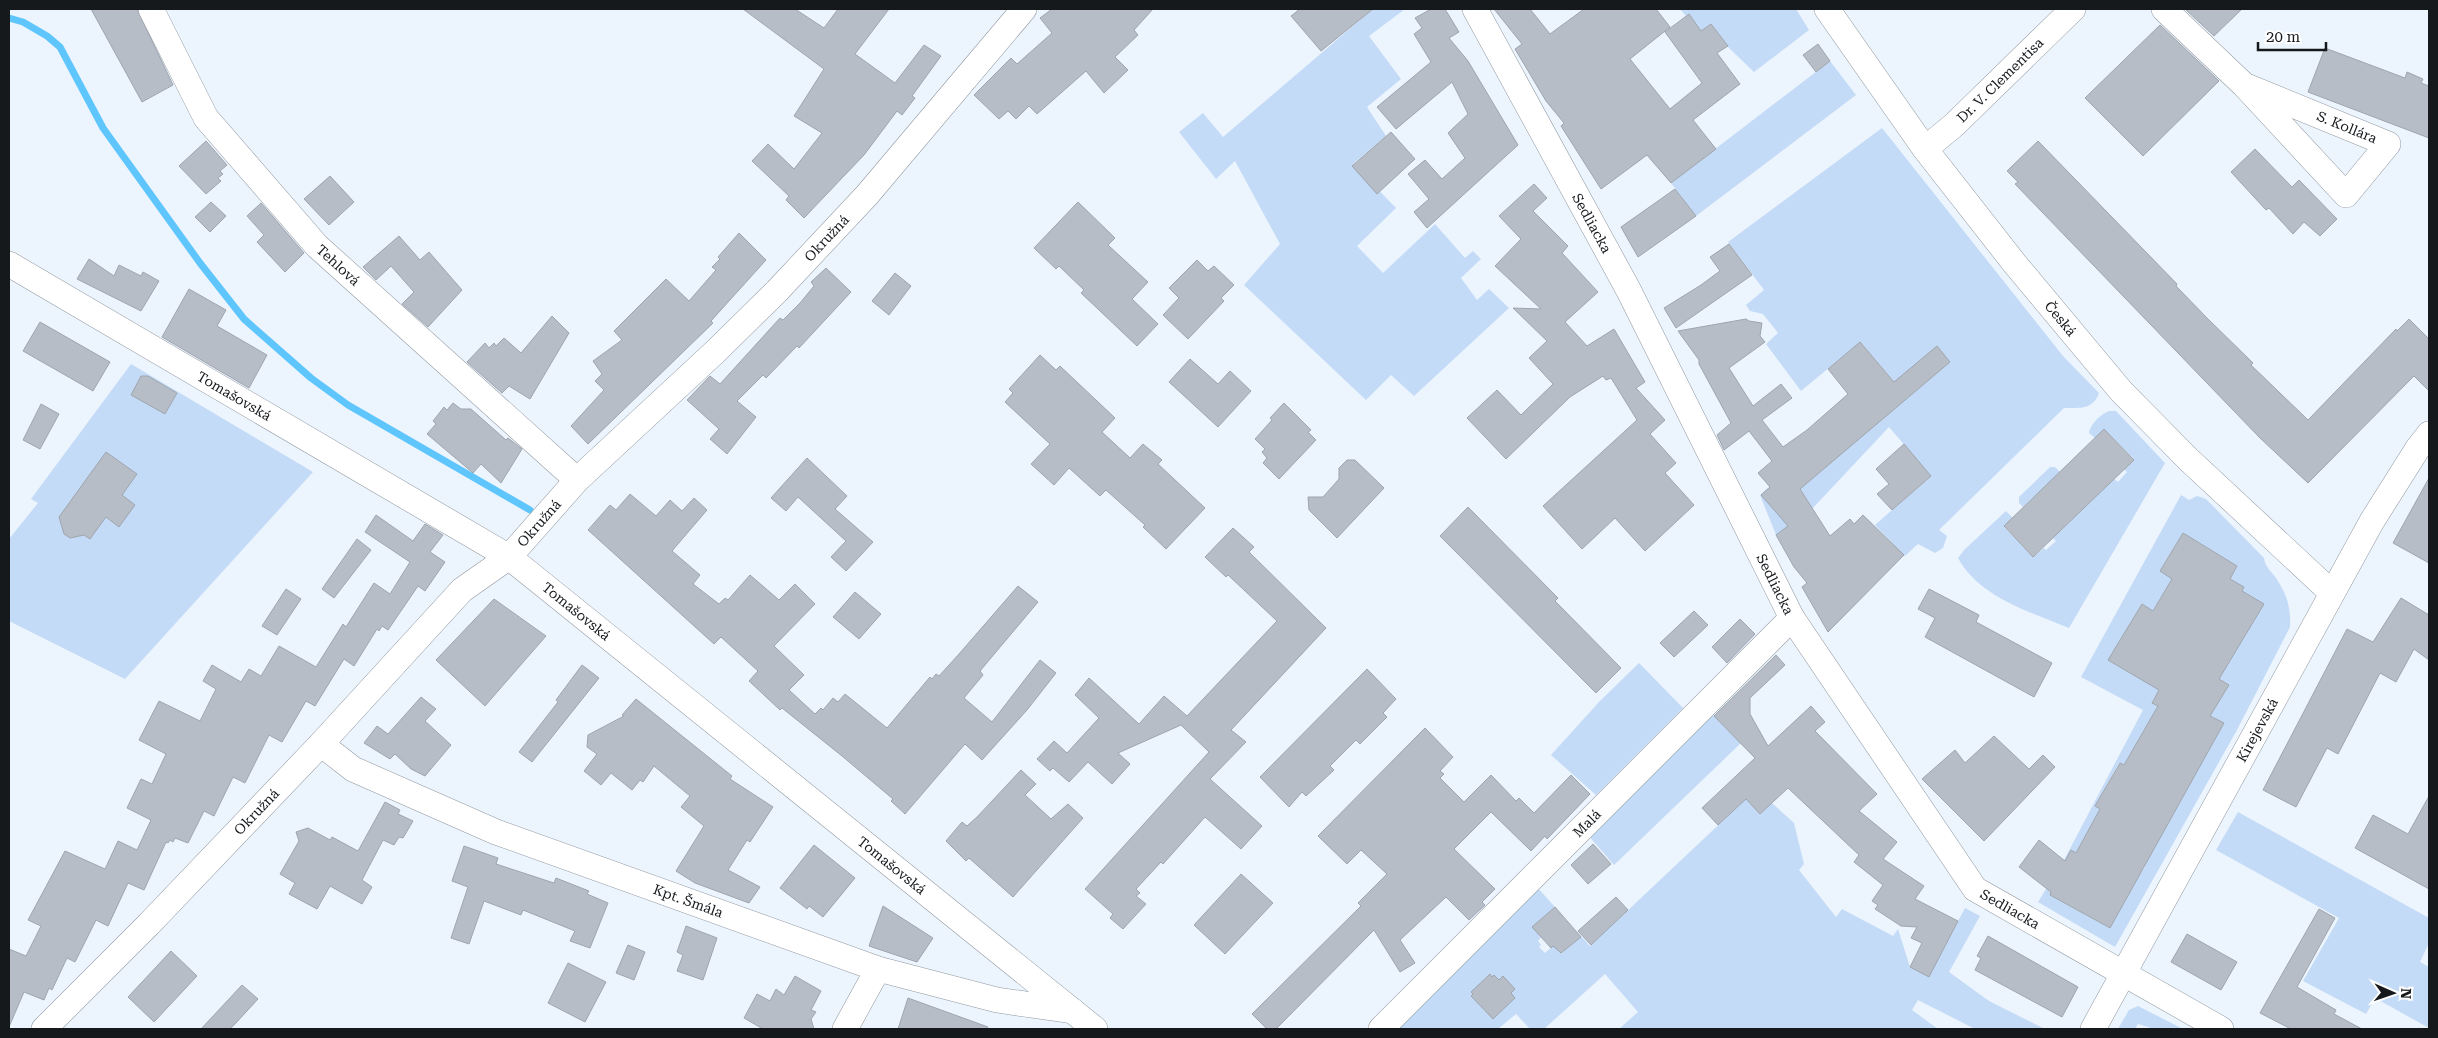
<svg xmlns="http://www.w3.org/2000/svg" width="2438" height="1038" font-family="'Roboto Serif',serif">
	<style>
		.green { fill: #c4dbf7; fill-rule: evenodd }
		.lines { fill: none; stroke-linecap: round; stroke-linejoin: round }
		.stream { stroke: #5ec6fc; stroke-width: 7 }
		.building { fill: #b6bdc6; stroke: #9ea5ae }
		.minor-casing { stroke: #9198a0; stroke-width: 26 }
		.minor { stroke: #fff; stroke-width: 25 }
		.labels { text-anchor: middle; dominant-baseline: central; stroke-width: 4; stroke-linejoin: round; paint-order: stroke }
		.street-label { font-size: 14px; fill: #16191c; stroke: #fff }
	</style>
	<rect width="100%" height="100%" fill="#ecf4fd"/>
	<g class="green">
		<polygon points="1373,9 1405,9 1369,36 1401,79 1367,107 1386,136 1353,164 1396,208 1357,246 1383,273 1435,224 1465,258 1473,251 1481,259 1461,278 1477,300 1489,289 1509,308 1414,396 1391,375 1366,400 1244,285 1280,244 1235,161 1216,179 1179,132 1203,113 1223,137"/>
		<polygon points="1680,9 1796,9 1809,30 1754,72 1727,46 1711,24 1701,31 1689,14 1686,16"/>
		<polygon points="1830,61 1856,95 1696,216 1671,183"/>
		<path d="M1882 128 2063 356 2099 393C2093 410 2079 408 2064 408L1939 530 1947 536 1943 548 1935 553 1918 544 1905 556 1875 525 1931 476 1889 427 1812 509 1776 535 1760 495 1893 380 1860 342 1801 391 1766 344 1778 333 1763 314 1750 311 1746 305 1764 290 1728 242Z"/>
		<polygon points="131,364 313,472 125,679 9,621 9,539 38,503 31,499"/>
		<path d="M2109 411H2116L2165 463 2069 628C2030 612 1979 597 1958 558L1964 550 2006 511 2013 518 2004 527 2033 557 2044 548 2046 550 2056 541 2053 538 2114 479 2118 482 2127 472 2124 469 2134 459 2104 429 2095 438 2089 433C2090 424 2101 414 2109 411Z"/>
		<polygon points="2050,467 2055,467 2060,472 2023,507 2019,503 2019,497"/>
		<path d="M2181 495 2189 500 2197 496 2206 499 2264 558C2265 567 2271 571 2276 578 2287 594 2291 608 2290 627L2237 730 2115 947 2038 902 2064 860 2143 710 2081 677ZM2183 533 2237 566 2230 579 2244 587 2242 591 2263 604 2219 679 2229 685 2224 694 2202 711 2223 723 2189 785 2094 838 2145 867 2141 873 2090 846 2125 900 2109 928 2050 895 2072 851 2076 853 2100 809 2095 806 2119 763 2124 765 2158 706 2152 702 2168 675 2109 660 2142 604 2153 611 2170 582 2172 578 2160 571Z"/>
		<polygon points="1639,663 1683,708 1596,795 1551,755 1599,702"/>
		<polygon points="1709,711 1741,743 1614,865 1587,834"/>
		<polygon points="1746,799 1772,803 1794,823 1804,864 1799,870 1836,917 1842,909 1893,936 1898,929 1910,967 1934,966 1965,908 1980,916 1949,972 1989,1001 2045,1029 1975,1029 1918,1000 1912,1010 1938,1029 1619,1029 1638,1012 1605,974 1544,1029 1530,1029 1516,1014 1498,1029 1397,1029 1536,886 1555,907 1533,927 1541,937 1538,941 1541,945 1539,947 1545,953 1553,946 1562,953 1578,933 1590,946"/>
		<polygon points="2238,812 2429,918 2429,943 2420,962 2429,967 2429,1028 2375,998 2366,1014 2303,981 2339,918 2216,850"/>
		<polygon points="2138,1006 2183,1029 2154,1029 2138,1024 2135,1029 2118,1029 2129,1010"/>
	</g>
	<g class="lines">
		<polyline class="stream" points="9,18 23,22 47,36 60,47 103,128 200,263 244,319 311,378 348,405 530,510"/>
	</g>
	<g class="building">
		<polygon points="91,9 137,9 173,85 142,102"/>
		<polygon points="743,9 795,9 824,28 838,9 889,9 855,54 895,83 924,45 941,56 912,96 915,98 902,115 897,111 864,155 804,218 786,200 789,196 752,161 768,144 794,169 822,133 794,116 824,69"/>
		<polygon points="1052,9 1153,9 1134,30 1138,35 1115,57 1128,70 1104,93 1086,71 1037,114 1029,106 1016,119 1008,111 999,119 974,95 1011,58 1017,64 1052,33 1040,18"/>
		<polygon points="1300,9 1373,9 1321,51 1291,16"/>
		<polygon points="1431,9 1445,9 1459,32 1449,38 1468,61 1518,145 1427,228 1414,212 1429,199 1408,174 1425,160 1442,179 1465,158 1448,133 1468,114 1452,82 1396,129 1377,107 1431,62 1414,34 1422,28 1415,18"/>
		<polygon points="1494,9 1530,9 1550,34 1584,9 1656,9 1670,27 1630,59 1670,109 1702,83 1665,32 1689,14 1701,31 1711,24 1728,46 1717,53 1740,84 1693,120 1716,149 1671,183 1647,155 1601,189 1561,126 1564,123 1546,101 1515,49 1522,44"/>
		<polygon points="2185,9 2242,9 2214,36"/>
		<polygon points="2160,25 2219,81 2143,156 2085,98"/>
		<polygon points="1818,44 1830,61 1816,72 1803,55"/>
		<polygon points="2325,48 2405,78 2407,72 2423,79 2421,83 2429,86 2429,138 2308,92"/>
		<polygon points="1391,132 1415,159 1377,194 1352,166"/>
		<polygon points="206,141 227,165 220,171 223,174 218,178 221,181 206,194 179,166"/>
		<polygon points="2038,141 2177,284 2176,286 2208,319 2253,363 2251,365 2308,420 2396,329 2397,331 2409,319 2429,339 2429,391 2414,376 2308,483 2260,438 2015,184 2018,182 2007,171"/>
		<polygon points="2255,149 2292,187 2299,180 2337,219 2320,236 2304,222 2293,234 2269,208 2266,210 2231,172"/>
		<polygon points="330,176 354,202 329,225 304,199"/>
		<polygon points="1534,184 1547,198 1533,211 1568,246 1562,253 1598,292 1565,322 1587,346 1614,329 1645,382 1636,388 1665,420 1650,434 1676,463 1665,473 1694,505 1645,551 1615,518 1582,549 1543,506 1637,420 1611,378 1606,380 1603,376 1570,397 1506,459 1467,418 1497,390 1521,415 1553,384 1529,358 1547,341 1513,308 1541,309 1495,266 1521,239 1499,216"/>
		<polygon points="1675,189 1696,216 1638,257 1621,227"/>
		<polygon points="211,202 226,216 210,232 195,217"/>
		<polygon points="1078,202 1115,238 1108,245 1148,282 1132,299 1158,324 1137,346 1081,293 1084,290 1059,266 1056,269 1034,248"/>
		<polygon points="261,203 304,253 285,272 257,242 264,235 247,216"/>
		<polygon points="739,233 766,260 711,321 713,323 588,444 571,426 604,390 595,381 602,374 593,361 622,340 614,331 666,279 689,301 716,270 712,267 720,259 718,257"/>
		<polygon points="399,236 420,260 429,252 462,290 428,327 402,304 414,292 391,266 376,280 363,267"/>
		<polygon points="1729,244 1752,275 1676,328 1664,308 1701,285 1720,271 1710,257"/>
		<polygon points="89,259 114,276 119,265 141,276 143,272 159,281 141,311 77,279"/>
		<polygon points="1197,260 1208,271 1214,266 1234,285 1221,298 1224,301 1188,339 1163,315 1179,298 1169,288"/>
		<polygon points="826,268 851,292 799,348 797,346 766,378 763,375 737,401 756,417 727,454 710,439 719,429 687,400 710,376 720,384 780,318 783,320 800,303 814,286 811,282"/>
		<polygon points="895,273 911,286 889,315 872,301"/>
		<polygon points="189,289 226,310 217,326 267,355 249,388 162,337"/>
		<polygon points="552,316 569,333 530,399 509,386 502,393 467,362 485,343 489,348 494,343 496,346 504,338 521,353"/>
		<polygon points="1746,319 1749,321 1762,323 1760,336 1765,342 1729,368 1753,406 1781,384 1792,398 1762,420 1783,447 1807,430 1848,394 1828,369 1860,342 1894,382 1937,346 1950,362 1800,489 1830,536 1850,519 1854,524 1863,515 1904,555 1828,632 1802,587 1807,583 1794,567 1776,535 1788,526 1761,495 1770,487 1758,473 1772,461 1749,431 1724,450 1717,435 1731,423 1699,364 1699,360 1678,331"/>
		<polygon points="40,322 110,362 93,391 23,351"/>
		<polygon points="1040,355 1056,370 1060,366 1115,418 1102,432 1130,458 1143,444 1162,460 1158,464 1205,508 1166,549 1143,527 1145,525 1106,490 1100,496 1069,468 1054,485 1031,464 1050,444 1005,402 1013,393 1009,389"/>
		<polygon points="1190,359 1218,384 1230,371 1251,391 1218,427 1169,382"/>
		<polygon points="141,376 148,376 177,393 165,414 131,395"/>
		<polygon points="453,403 461,409 471,409 506,440 508,438 522,449 501,483 481,464 473,473 427,434 436,424 433,421 444,407 447,410"/>
		<polygon points="1284,403 1311,430 1308,432 1316,440 1279,479 1263,463 1267,458 1262,452 1265,449 1255,439 1272,420 1270,418"/>
		<polygon points="41,404 59,414 40,449 23,440"/>
		<polygon points="2104,429 2134,460 2033,557 2004,526"/>
		<polygon points="1904,444 1931,476 1892,510 1877,494 1889,484 1876,469"/>
		<polygon points="106,452 137,474 122,495 135,505 119,527 106,517 90,539 84,535 70,538 64,534 59,517"/>
		<polygon points="807,458 847,496 835,509 873,542 846,571 831,557 846,541 798,497 786,511 771,498"/>
		<polygon points="1347,460 1355,460 1384,488 1337,538 1309,510 1308,497 1323,497 1339,479 1339,468"/>
		<polygon points="2429,478 2429,563 2393,543"/>
		<polygon points="630,494 656,516 670,500 682,511 694,498 707,510 672,551 700,575 693,584 719,604 725,598 728,600 750,575 779,600 795,584 815,604 774,646 804,675 789,690 815,714 821,708 823,710 833,698 838,702 845,694 887,728 930,677 932,679 936,674 939,676 959,654 1018,586 1038,602 980,671 983,675 964,698 992,722 1040,660 1056,673 1027,710 982,760 965,744 905,814 891,801 893,799 842,756 782,708 780,710 749,681 758,671 721,637 714,644 588,530 610,505 616,510"/>
		<polygon points="1468,507 1558,598 1555,601 1621,668 1596,693 1440,536"/>
		<polygon points="376,515 413,541 425,524 443,535 430,552 445,562 425,591 418,586 388,630 382,626 379,631 377,629 354,666 344,659 315,706 306,701 282,742 269,735 245,783 233,777 214,816 204,811 188,843 175,838 173,842 170,840 168,843 166,842 144,890 128,883 108,926 96,920 75,962 67,958 52,990 49,988 44,1000 24,992 9,1027 9,949 26,956 41,926 28,920 65,851 105,869 118,841 137,850 151,820 127,808 141,779 152,784 166,754 139,740 159,701 200,721 216,689 203,681 212,665 241,682 249,669 261,676 279,646 316,667 343,624 346,627 374,583 390,594 410,562 365,532"/>
		<polygon points="1233,528 1254,547 1249,552 1326,628 1231,730 1246,742 1210,779 1262,826 1241,849 1205,817 1163,864 1161,862 1136,889 1140,893 1136,896 1146,904 1123,929 1110,918 1113,914 1085,889 1209,752 1181,725 1118,753 1130,764 1112,784 1088,762 1069,782 1053,768 1050,771 1037,759 1054,741 1067,753 1099,718 1075,695 1089,678 1139,724 1164,696 1187,716 1277,621 1228,575 1226,577 1205,557"/>
		<polygon points="2183,533 2237,566 2230,579 2244,587 2242,591 2264,604 2219,679 2229,685 2210,716 2224,723 2110,928 2050,895 2051,892 2019,867 2039,840 2065,861 2071,850 2076,853 2100,809 2095,806 2120,763 2124,765 2158,706 2152,703 2159,690 2108,660 2142,604 2153,611 2172,579 2160,571"/>
		<polygon points="357,539 371,550 334,598 322,589"/>
		<polygon points="286,589 301,599 277,635 262,626"/>
		<polygon points="1929,589 1979,615 1976,622 2052,663 2034,697 1925,637 1935,618 1918,609"/>
		<polygon points="855,592 881,614 859,639 833,617"/>
		<polygon points="2401,598 2429,615 2429,660 2414,649 2396,682 2380,673 2338,754 2327,748 2296,807 2263,790 2347,629 2373,642"/>
		<polygon points="494,599 546,636 485,706 436,660"/>
		<polygon points="1694,611 1708,625 1674,657 1660,643"/>
		<polygon points="1740,619 1755,634 1727,663 1712,647"/>
		<polygon points="1776,655 1785,665 1750,698 1750,714 1768,746 1811,706 1825,722 1815,731 1877,794 1859,811 1897,842 1883,859 1924,886 1915,899 1958,921 1929,977 1910,967 1922,943 1911,938 1917,927 1901,926 1875,909 1878,905 1872,901 1883,885 1854,862 1859,855 1788,788 1760,814 1746,799 1718,825 1702,808 1755,758 1714,716"/>
		<polygon points="582,665 599,678 532,762 519,752 558,702 556,700"/>
		<polygon points="1367,669 1396,699 1383,713 1387,717 1360,744 1356,740 1330,766 1334,770 1306,796 1302,792 1289,807 1260,777"/>
		<polygon points="421,697 436,709 425,721 451,745 425,776 411,769 395,754 390,759 364,743 377,726 388,734"/>
		<polygon points="636,699 732,776 730,779 773,807 750,842 747,840 728,870 760,887 749,903 695,883 676,871 704,826 681,807 690,796 654,766 643,782 640,780 632,790 611,773 601,785 584,771 597,754 587,747 588,735 624,716 622,715"/>
		<polygon points="1425,728 1453,757 1440,771 1444,774 1440,778 1464,802 1491,775 1516,801 1519,798 1534,813 1571,775 1590,794 1547,839 1545,836 1531,851 1491,812 1454,849 1495,889 1482,902 1485,905 1469,920 1446,897 1400,940 1415,963 1400,972 1374,930 1276,1029 1267,1029 1252,1014 1361,906 1358,903 1387,874 1361,850 1347,864 1318,836"/>
		<polygon points="1994,736 2029,769 2043,755 2055,767 1984,841 1922,779 1955,750 1965,763"/>
		<polygon points="1021,770 1036,784 1025,795 1051,819 1068,804 1083,818 1013,897 969,858 966,861 946,841 962,822 967,826 977,817"/>
		<polygon points="2429,796 2429,889 2355,848 2373,815 2408,834"/>
		<polygon points="385,802 400,810 398,814 413,821 403,838 399,837 394,845 383,840 362,880 372,887 362,904 330,886 317,909 289,894 295,883 280,874 299,841 296,832 308,828 330,840 332,837 358,851"/>
		<polygon points="1593,844 1611,864 1588,884 1571,865"/>
		<polygon points="814,845 855,878 823,917 809,906 807,909 780,888"/>
		<polygon points="464,846 498,858 496,864 554,883 556,878 589,891 587,894 608,903 590,948 570,941 575,931 523,910 521,915 484,901 469,944 451,938 468,887 452,881"/>
		<polygon points="1241,874 1273,903 1225,954 1194,925"/>
		<polygon points="1616,897 1628,910 1591,945 1578,931"/>
		<polygon points="883,906 933,938 917,962 869,946"/>
		<polygon points="1555,907 1581,937 1561,953 1553,946 1551,948 1532,927"/>
		<polygon points="2319,909 2335,918 2297,987 2336,1010 2334,1014 2362,1029 2291,1029 2260,1013"/>
		<polygon points="686,926 717,938 703,980 677,971 683,955 677,952"/>
		<polygon points="2187,934 2237,962 2221,990 2171,962"/>
		<polygon points="1988,936 2078,987 2062,1017 1975,970 1981,958 1977,956"/>
		<polygon points="628,945 645,952 634,980 616,973"/>
		<polygon points="171,951 197,976 154,1022 128,997"/>
		<polygon points="568,963 606,982 585,1022 548,1003"/>
		<polygon points="1490,974 1492,977 1494,975 1499,980 1503,976 1515,989 1511,993 1515,998 1493,1019 1471,996 1473,994 1471,992"/>
		<polygon points="795,976 821,991 811,1010 816,1012 811,1019 814,1029 763,1029 744,1018 757,994 770,1001 776,989 784,995"/>
		<polygon points="242,985 258,999 235,1024 230,1029 201,1029"/>
		<polygon points="908,998 988,1027 987,1029 898,1029"/>
	</g>
	<g class="lines">
		<g class="minor-casing">
			<g id="minor">
				<path id="s1" d="M151 9 206 118 317 246 577 480"/>
				<path id="s2" d="M1475 9 1629 291 1792 618 1975 889 2221 1029"/>
				<path id="s3" d="M1827 9 1925 149 2015 264 2121 391 2188 459 2332 593"/>
				<polyline points="2164,9 2244,85 2346,195 2388,144 2244,85"/>
				<path id="s4" d="M1925 149 1954 125 2073 9"/>
				<path id="s5" d="M9 264 509 557 1095 1029"/>
				<path id="s6" d="M321 744 353 769 496 832 878 969 997 1000 1073 1011"/>
				<path id="s7" d="M44 1029 149 924 321 744 462 590 509 557 577 480 716 351 777 291 867 195 1024 9"/>
				<polyline points="845,1029 878,969"/>
				<path id="s8" d="M1381 1029 1792 618"/>
				<path id="s9" d="M2093 1029 2372 521 2418 448 2429 434"/>
			</g>
		</g>
		<use href="#minor" class="minor"/>
	</g>
	<g class="labels">
		<g class="street-label">
			<text stroke="none"><textPath href="#s4" startOffset="102">Dr. V. Clementisa</textPath></text>
			<text transform="translate(2347 127) rotate(22)">S. Kollára</text>
			<text stroke="none"><textPath href="#s2" startOffset="244">Sedliacka</textPath></text>
			<text stroke="none"><textPath href="#s7" startOffset="1114">Okružná</textPath></text>
			<text stroke="none"><textPath href="#s1" startOffset="320">Tehlová</textPath></text>
			<text stroke="none"><textPath href="#s3" startOffset="388">Česká</textPath></text>
			<text stroke="none"><textPath href="#s5" startOffset="261">Tomašovská</textPath></text>
			<text stroke="none"><textPath href="#s7" startOffset="709">Okružná</textPath></text>
			<text stroke="none"><textPath href="#s2" startOffset="649">Sedliacka</textPath></text>
			<text stroke="none"><textPath href="#s5" startOffset="666">Tomašovská</textPath></text>
			<text stroke="none"><textPath href="#s9" startOffset="341">Kirejevská</textPath></text>
			<text stroke="none"><textPath href="#s7" startOffset="304">Okružná</textPath></text>
			<text stroke="none"><textPath href="#s8" startOffset="291">Malá</textPath></text>
			<text stroke="none"><textPath href="#s5" startOffset="1071">Tomašovská</textPath></text>
			<text stroke="none"><textPath href="#s6" startOffset="401">Kpt. Šmála</textPath></text>
			<text stroke="none"><textPath href="#s2" startOffset="1054">Sedliacka</textPath></text>
		</g>
	</g>
	<rect width="2438" height="1038" fill="none" stroke="#16191c" stroke-width="20"/>
	<g transform="translate(2393 993) rotate(92)" stroke="#ffffff" stroke-width="4" paint-order="stroke">
	<path d="M0-4L9 19L0 12L-9 19Z" fill="#16191c"/>
	<text y="-8" font-size="14" font-weight="bold" text-anchor="middle" fill="#16191c">N</text>
	</g>
	<path d="M2258 42v8h68v-8" fill="none" stroke="#16191c" stroke-width="2.5"/>
	<text x="2266" y="42" font-size="15" fill="#16191c" stroke="#ffffff" stroke-width="4" paint-order="stroke">20 m</text>
</svg>
